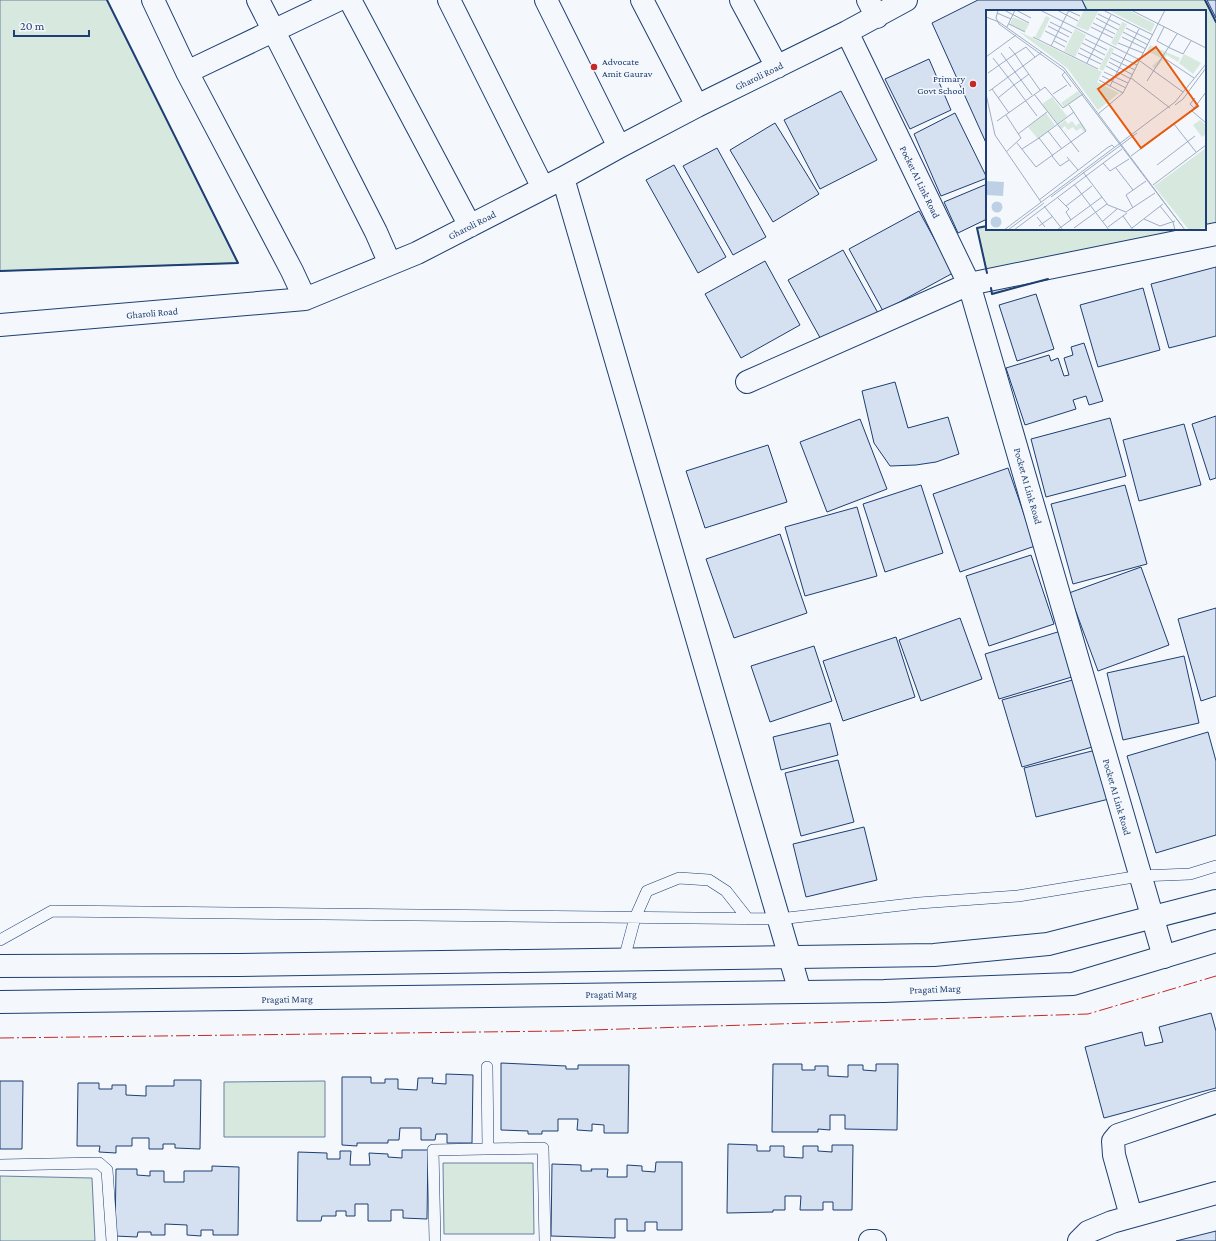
<svg xmlns="http://www.w3.org/2000/svg" width="1216" height="1241" viewBox="0 0 1216 1241" font-family="'Crimson Pro',serif">
	<style>
		.green { fill: #d7e8df; stroke: #687fa3 }
		.building { fill: #d5e0f0; stroke: #1d3f73 }
		.lines { fill: none; stroke-linecap: round; stroke-linejoin: round }
		.lane-casing { stroke: #1d3f73; stroke-width: 12 }
		.street-casing { stroke: #1d3f73; stroke-width: 24 }
		.secondary-casing { stroke: #1d3f73; stroke-width: 24 }
		.lane { stroke: #f4f7fb; stroke-width: 11 }
		.street { stroke: #f4f7fb; stroke-width: 22 }
		.secondary { stroke: #f4f7fb; stroke-width: 22 }
		.wall { stroke: #1d3f73; stroke-width: 2 }
		.power { stroke: #c62828; stroke-width: 1; stroke-dasharray: 14 3 2 3; stroke-linecap: butt }
		.poi-dot { fill: #c62828; stroke: #f4f7fb; stroke-width: 1.5 }
		.labels { text-anchor: middle; dominant-baseline: central; stroke-width: 3; stroke-linejoin: round; paint-order: stroke }
		.poi-label { font-size: 10px; fill: #1d3f73; stroke: #f4f7fb; text-anchor: start }
		.street-label { font-size: 10px; fill: #1d3f73; stroke: #f4f7fb }
		.inset-road { fill: none; stroke: #9eadc5; stroke-width: 1 }
		.view { fill: #e8590c; fill-opacity: 0.15; stroke: #e8590c; stroke-width: 2 }
		.inset-edge { fill: none; stroke: #1d3f73; stroke-width: 2 }
	</style>
	<rect width="100%" height="100%" fill="#f4f7fb"/>
	<!-- green -->
	<path class="green" d="M 0,0 L 107,0 L 238,263 L 0,271 Z
		M 1082,0 L 1205,0 L 1216,22 L 1216,232 L 992,294 L 977,228 L 987,226 L 987,229 L 1205,229 L 1205,11 L 1088,11 Z
		M 325,1081 L 325,1137 L 224,1137 L 224,1082 Z
		M 443,1163 L 533,1163 L 534,1234 L 444,1234 Z
		M 0,1176 L 92,1178 L 95,1241 L 0,1241 Z"/>
	<!-- building -->
	<path class="building" d="M 978,0 L 1082,0 L 1087,11 L 987,11 L 987,145 L 932,23 Z
		M 1207,0 L 1216,0 L 1216,18 Z
		M 929,59 L 951,110 L 910,129 L 885,79 Z
		M 841,91 L 877,160 L 820,189 L 784,120 Z
		M 955,113 L 987,178 L 941,196 L 914,134 Z
		M 775,123 L 819,194 L 773,222 L 730,150 Z
		M 717,148 L 766,237 L 733,255 L 683,166 Z
		M 674,165 L 726,257 L 698,273 L 646,180 Z
		M 987,184 L 987,219 L 958,233 L 944,202 Z
		M 919,211 L 953,273 L 883,311 L 849,249 Z
		M 843,250 L 878,313 L 823,343 L 788,280 Z
		M 765,261 L 800,325 L 741,358 L 705,294 Z
		M 1216,267 L 1216,336 L 1169,348 L 1151,284 Z
		M 1143,288 L 1160,350 L 1098,367 L 1080,305 Z
		M 1036,294 L 1054,349 L 1017,361 L 999,305 Z
		M 1084,343 L 1103,401 L 1089,405 L 1086,396 L 1073,400 L 1076,409 L 1025,425 L 1006,368 L 1049,355 L 1051,361 L 1058,358 L 1064,376 L 1069,375 L 1064,358 L 1073,355 L 1071,347 Z
		M 895,382 L 908,428 L 948,417 L 959,454 L 936,462 L 916,465 L 890,466 L 874,443 L 862,391 Z
		M 1216,416 L 1216,478 L 1210,480 L 1192,424 Z
		M 1110,418 L 1126,476 L 1046,497 L 1031,439 Z
		M 860,419 L 887,489 L 827,512 L 800,442 Z
		M 1184,424 L 1201,485 L 1139,501 L 1123,440 Z
		M 768,445 L 787,502 L 705,528 L 686,471 Z
		M 1008,468 L 1035,546 L 960,572 L 933,494 Z
		M 921,485 L 943,553 L 885,572 L 863,504 Z
		M 1125,485 L 1147,564 L 1073,584 L 1051,504 Z
		M 857,507 L 877,576 L 805,596 L 785,527 Z
		M 780,534 L 807,613 L 734,638 L 706,559 Z
		M 1031,555 L 1054,624 L 989,646 L 966,576 Z
		M 1141,567 L 1169,645 L 1098,671 L 1069,593 Z
		M 1216,608 L 1216,696 L 1201,701 L 1178,619 Z
		M 960,618 L 982,679 L 921,701 L 899,640 Z
		M 1061,631 L 1075,676 L 999,699 L 985,654 Z
		M 896,637 L 915,697 L 843,721 L 823,661 Z
		M 814,646 L 832,701 L 770,722 L 751,666 Z
		M 1184,656 L 1199,723 L 1123,740 L 1107,673 Z
		M 1076,679 L 1096,746 L 1022,767 L 1002,700 Z
		M 830,723 L 838,755 L 781,770 L 773,737 Z
		M 1208,732 L 1216,761 L 1216,835 L 1156,853 L 1127,756 Z
		M 1096,750 L 1109,799 L 1036,817 L 1024,768 Z
		M 838,760 L 854,822 L 801,836 L 785,773 Z
		M 864,827 L 877,880 L 806,897 L 793,844 Z
		M 1211,1013 L 1216,1031 L 1216,1088 L 1104,1118 L 1085,1047 L 1142,1032 L 1145,1046 L 1163,1042 L 1159,1027 Z
		M 501,1063 L 566,1066 L 566,1069 L 578,1069 L 578,1065 L 629,1065 L 628,1133 L 604,1133 L 604,1125 L 592,1124 L 592,1131 L 577,1130 L 578,1119 L 558,1119 L 558,1131 L 542,1131 L 542,1134 L 528,1134 L 528,1131 L 501,1130 Z
		M 773,1064 L 802,1064 L 802,1070 L 815,1070 L 815,1066 L 828,1066 L 828,1076 L 848,1077 L 848,1065 L 863,1065 L 863,1070 L 876,1071 L 876,1064 L 898,1064 L 897,1130 L 845,1129 L 845,1115 L 830,1115 L 830,1130 L 818,1129 L 818,1132 L 772,1132 Z
		M 446,1074 L 473,1075 L 472,1143 L 447,1143 L 447,1134 L 436,1134 L 435,1140 L 421,1140 L 421,1128 L 400,1128 L 399,1140 L 388,1140 L 388,1143 L 357,1143 L 357,1146 L 342,1145 L 342,1077 L 371,1077 L 371,1083 L 385,1083 L 385,1079 L 398,1079 L 398,1089 L 417,1090 L 418,1078 L 433,1078 L 432,1083 L 446,1084 Z
		M 174,1080 L 201,1080 L 200,1149 L 175,1148 L 175,1144 L 163,1144 L 163,1149 L 149,1149 L 149,1138 L 132,1138 L 132,1146 L 116,1146 L 116,1153 L 99,1152 L 100,1146 L 77,1146 L 78,1083 L 99,1083 L 99,1089 L 112,1089 L 112,1085 L 126,1085 L 126,1095 L 146,1096 L 146,1086 L 174,1086 Z
		M 0,1081 L 23,1081 L 22,1149 L 0,1149 Z
		M 728,1144 L 757,1145 L 757,1151 L 770,1151 L 770,1146 L 784,1146 L 784,1157 L 803,1158 L 803,1146 L 818,1146 L 818,1151 L 832,1152 L 832,1145 L 853,1145 L 852,1210 L 833,1210 L 833,1202 L 823,1202 L 823,1210 L 800,1210 L 801,1196 L 785,1196 L 785,1210 L 773,1210 L 773,1212 L 727,1213 Z
		M 402,1150 L 428,1150 L 427,1219 L 403,1218 L 403,1210 L 391,1210 L 391,1221 L 368,1221 L 368,1204 L 355,1204 L 355,1216 L 346,1216 L 346,1211 L 336,1211 L 336,1216 L 322,1216 L 321,1221 L 297,1221 L 298,1152 L 327,1153 L 327,1159 L 340,1159 L 340,1151 L 351,1151 L 350,1165 L 370,1165 L 369,1153 L 388,1154 L 388,1157 L 402,1158 Z
		M 656,1162 L 682,1162 L 682,1230 L 657,1230 L 657,1222 L 645,1222 L 645,1231 L 627,1231 L 627,1219 L 615,1219 L 615,1238 L 551,1236 L 552,1164 L 581,1165 L 581,1171 L 592,1171 L 591,1169 L 608,1169 L 607,1177 L 627,1177 L 627,1165 L 642,1166 L 642,1171 L 655,1172 Z
		M 212,1166 L 239,1167 L 238,1235 L 213,1235 L 213,1230 L 201,1230 L 201,1236 L 187,1235 L 187,1225 L 165,1224 L 165,1235 L 151,1235 L 151,1232 L 138,1232 L 137,1237 L 115,1236 L 116,1169 L 137,1169 L 137,1175 L 150,1176 L 150,1171 L 164,1171 L 164,1182 L 184,1182 L 184,1171 L 212,1171 Z
		M 1216,1231 L 1216,1241 L 1176,1241 Z"/>
	<g class="lines">
		<defs>
			<path id="lane" d="M 0,940 L 52,911 L 779,919 L 919,903 L 1018,896 L 1140,876 L 1190,874 L 1216,866
				M 624,959 L 635,918 L 647,891 L 679,878 L 709,880 L 726,891 L 748,919
				M 487,1067 L 488,1149
				M 0,1165 L 99,1163 L 107,1170 L 112,1241
				M 435,1241 L 433,1150 L 543,1148 L 545,1241"/>
			<path id="street" d="M 153,0 L 187,72 L 292,271 L 305,299
				M 258,0 L 376,232 L 390,264
				M 350,0 L 470,226
				M 449,0 L 543,188
				M 546,0 L 619,147
				M 642,0 L 697,106
				M 741,0 L 777,67
				M 868,0 L 877,17
				M 847,32 L 969,284 L 1164,957
				M 187,72 L 338,0
				M 563,178 L 800,992
				M 0,325 L 305,299 L 417,253 L 563,178 L 619,147 L 697,106 L 847,32 L 906,0
				M 747,382 L 969,284 L 1216,234
				M 1131,1216 L 1114,1155 L 1113,1141 L 1118,1135 L 1216,1102
				M 870,1241 L 875,1241
				M 1079,1241 L 1088,1232 L 1112,1222 L 1216,1193"/>
			<path id="secondary" d="M 0,966 L 239,965 L 934,955 L 1048,944 L 1216,901
				M 0,1002 L 884,991 L 1073,984 L 1216,941"/>
		</defs>
		<!-- lane casing -->
		<use href="#lane" class="lane-casing"/>
		<!-- street casing -->
		<use href="#street" class="street-casing"/>
		<!-- secondary casing -->
		<use href="#secondary" class="secondary-casing"/>
		<!-- lane -->
		<use href="#lane" class="lane"/>
		<!-- street -->
		<use href="#street" class="street"/>
		<!-- secondary -->
		<use href="#secondary" class="secondary"/>
		<!-- wall -->
		<path class="wall" d="M 1205,0 L 1216,22
			M 987,226 L 977,228 L 987,273
			M 0,271 L 238,263 L 107,0
			M 991,288 L 992,294 L 1048,279"/>
		<!-- power -->
		<path class="power" d="M 0,1038 L 560,1031 L 1088,1014 L 1216,976"/>
	</g>
	<!-- markers -->
	<g class="poi-dot">
		<circle cx="594" cy="67" r="4"/>
		<circle cx="973" cy="84" r="4"/>
	</g>
	<g class="labels">
		<!-- poi labels -->
		<g class="poi-label">
			<text x="602" y="61">Advocate<tspan x="602" dy="12">Amit Gaurav</tspan></text>
			<text x="965" y="78" text-anchor="end">Primary<tspan x="965" dy="12">Govt School</tspan></text>
		</g>
		<!-- street labels -->
		<g class="street-label">
			<text transform="translate(759 76) rotate(-26)">Gharoli Road</text>
			<text transform="translate(920 182) rotate(64)">Pocket A1 Link Road</text>
			<text transform="translate(472 225) rotate(-27)">Gharoli Road</text>
			<text transform="translate(152 313) rotate(-5)">Gharoli Road</text>
			<text transform="translate(1028 486) rotate(74)">Pocket A1 Link Road</text>
			<text transform="translate(1117 797) rotate(74)">Pocket A1 Link Road</text>
			<text transform="translate(935 989) rotate(-2)">Pragati Marg</text>
			<text transform="translate(611 994) rotate(-1)">Pragati Marg</text>
			<text transform="translate(287 999) rotate(-1)">Pragati Marg</text>
		</g>
	</g>
	<!-- overview -->
	<g transform="translate(986 10)">
		<rect width="220" height="220" fill="#f4f7fb"/>
		<path d="M 98,0 L 113,0 L 102,21 L 90,16 ZM 122,0 L 142,0 L 169,14 L 165,22 ZM 60,6 L 64,8 L 54,29 L 49,27 ZM 27,7 L 43,14 L 39,22 L 24,14 ZM 136,12 L 141,14 L 130,36 L 125,33 ZM 89,19 L 100,25 L 89,47 L 78,41 ZM 32,21 L 116,62 L 111,72 L 133,83 L 112,100 L 82,59 ZM 164,35 L 194,48 L 192,52 L 181,45 L 169,59 L 166,56 L 175,48 L 161,41 ZM 124,37 L 128,39 L 117,61 L 113,59 ZM 198,44 L 215,53 L 207,64 L 193,53 ZM 92,81 L 95,85 L 78,97 L 75,93 ZM 66,87 L 81,106 L 72,114 L 56,94 ZM 60,103 L 69,115 L 52,129 L 42,117 ZM 79,110 L 82,114 L 86,111 L 90,116 L 95,112 L 100,120 L 98,122 L 95,118 L 90,121 L 87,117 L 82,120 L 79,116 L 75,119 L 72,116 ZM 214,110 L 220,115 L 220,124 L 216,127 L 207,115 ZM 220,138 L 220,218 L 203,220 L 168,176 Z" fill="#d7e8df"/>
		<path d="M 0,171 L 18,172 L 17,186 L 0,185 ZM5.5 197a5.5 5.5 0 1 1 11 0a5.5 5.5 0 1 1-11 0ZM4.5 212a5.5 5.5 0 1 1 11 0a5.5 5.5 0 1 1-11 0Z" fill="#bed0e5"/>
		<path class="inset-road" d="M 12,0 L 10,8 L 13,14 L 78,61 L 196,216M 18,0 L 43,13M 30,0 L 45,8M 54,0 L 154,50M 71,0 L 92,11M 117,0 L 167,25M 145,0 L 220,38M 83,1 L 94,6M 11,3 L 25,9M 112,4 L 134,15M 0,7 L 13,12 L 78,58 L 199,220M 110,8 L 132,20M 64,12 L 86,23M 107,13 L 129,24M 23,14 L 39,22M 62,16 L 83,27M 21,17 L 29,0M 105,17 L 127,28M 178,17 L 171,31 L 184,38 L 197,44 L 205,31M 140,18 L 164,30M 59,21 L 81,32M 137,22 L 162,35M 47,27 L 112,59M 136,27 L 160,39M 99,29 L 121,40M 68,31 L 79,37M 96,33 L 119,45M 132,33 L 157,43M 65,36 L 83,0M 94,38 L 117,50M 92,43 L 115,54M 126,43 L 151,55M 0,47 L 30,25M 7,48 L 28,75 L 35,70 L 15,43M 124,48 L 149,60M 178,48 L 208,68M 154,51 L 197,82M 123,52 L 147,65M 101,53 L 125,5M 120,56 L 145,69M 79,62 L 76,65 L 85,77M 118,62 L 142,73M 2,63 L 29,44 L 23,37M 43,64 L 35,70 L 46,85M 116,66 L 140,78M 145,68 L 184,98M 113,70 L 137,83M 161,71 L 191,24M 124,76 L 153,19M 6,79 L 37,56 L 29,44 L 40,37 L 49,47M 54,80 L 37,56 L 56,42M 3,81 L 6,79 L 23,103M 220,82 L 206,101 L 220,113M 0,84 L 9,125 L 55,192M 48,84 L 93,142M 67,84 L 81,75M 12,88 L 28,75 L 51,106M 189,95 L 197,89 L 220,58M 208,98 L 204,94 L 209,88M 112,104 L 137,83 L 179,0M 20,105 L 35,128 L 20,142M 11,111 L 59,77 L 77,98 L 97,84M 188,114 L 210,142M 62,121 L 76,139M 32,124 L 61,102M 31,133 L 50,157 L 100,121 L 83,95M 36,139 L 53,128M 66,146 L 74,156 L 83,150M 67,146 L 53,128 L 88,102M 145,146 L 196,108M 81,147 L 92,160M 117,153 L 124,161 L 143,149M 171,155 L 209,126M 130,158 L 147,180M 97,162 L 122,195 L 140,202 L 169,183M 88,174 L 123,220M 167,175 L 220,135M 65,187 L 151,123M 71,187 L 83,199 L 80,202 L 85,210M 53,190 L 121,138 L 126,135 L 128,137M 58,196 L 77,220M 80,196 L 106,176M 174,196 L 187,212 L 189,220M 147,198 L 140,185 L 160,171M 137,206 L 147,220M 51,207 L 59,217M 158,209 L 174,216 L 189,211M 117,211 L 131,199M 53,216 L 67,206M 122,217 L 141,203M 88,218 L 121,194M 146,218 L 177,194M 18,220 L 189,92 L 220,54M 22,220 L 58,193M 28,220 L 136,139M 71,220 L 116,187"/>
		<path class="view" d="M 170,37 L 212,96 L 155,138 L 112,79 Z"/>
		<rect width="220" height="220" class="inset-edge"/>
	</g>
	<!-- scale -->
	<path d="M14 30v6h75v-6" fill="none" stroke="#1d3f73" stroke-width="2"/>
	<text x="20" y="30" font-size="12" fill="#1d3f73" stroke="#f4f7fb" stroke-width="3" paint-order="stroke">20 m</text>
</svg>
